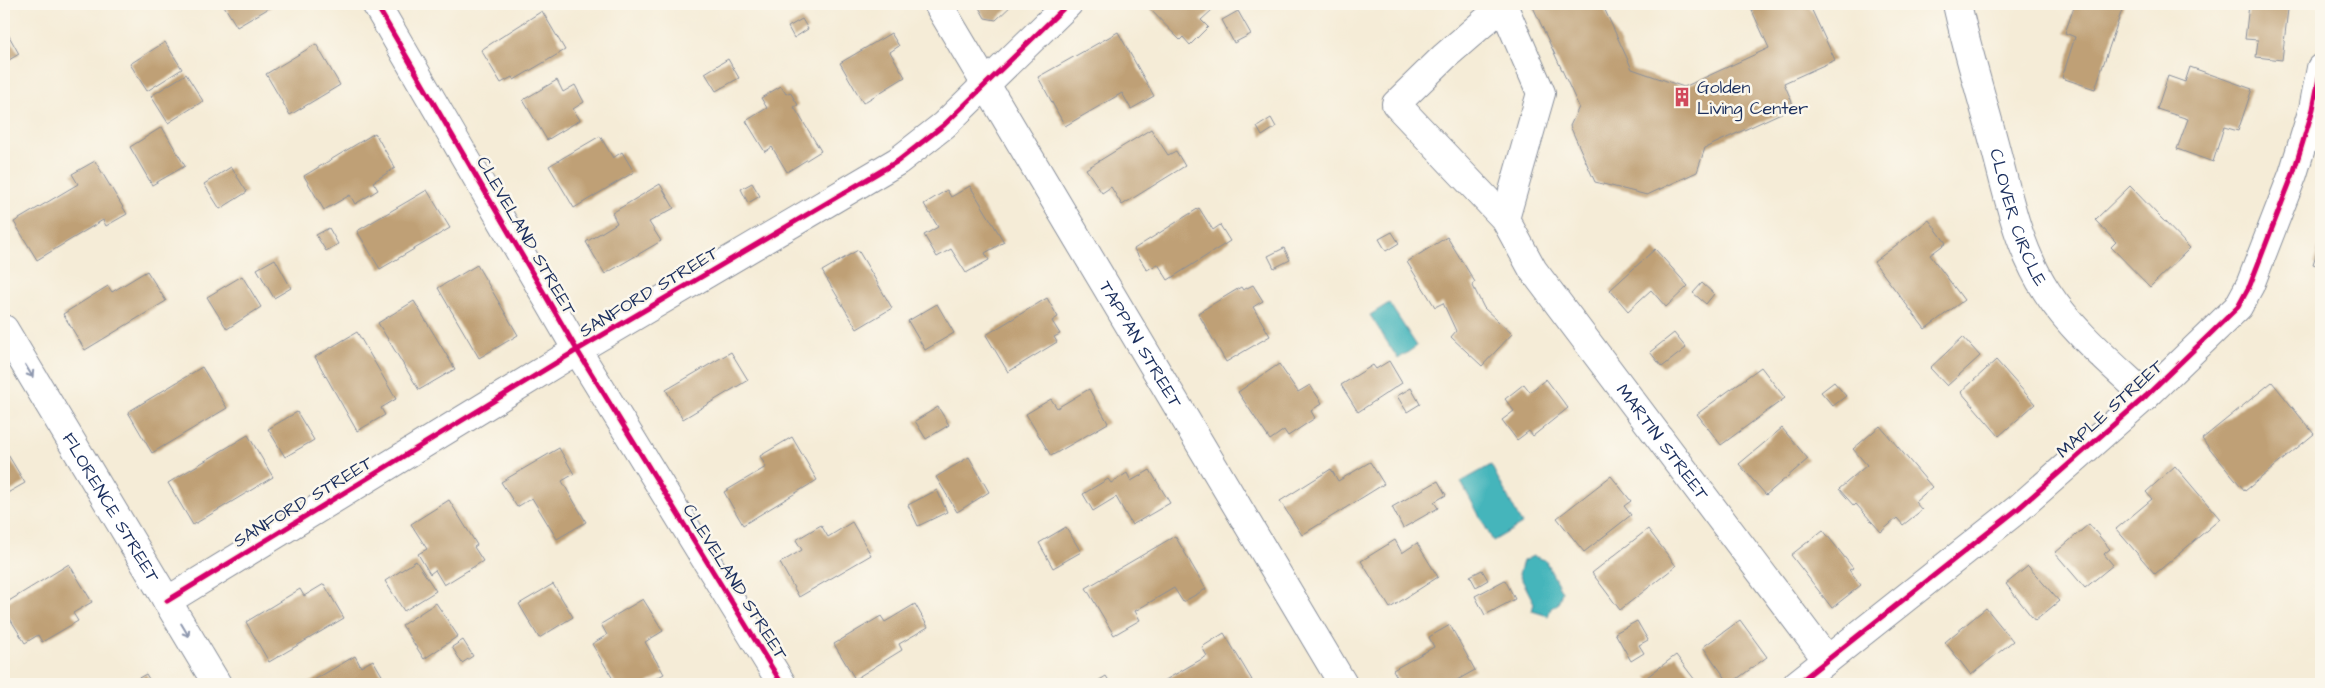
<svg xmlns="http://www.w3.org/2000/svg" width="2325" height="688" viewBox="0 0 2325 688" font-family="'Architects Daughter',sans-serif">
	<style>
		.water { fill: #45b5bb; stroke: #30728c }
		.building { fill: #bfa076 }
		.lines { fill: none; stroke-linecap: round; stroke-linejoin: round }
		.minor-casing { stroke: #888e9a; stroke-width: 30 }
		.minor { stroke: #fff; stroke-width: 28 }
		.cycleway-casing { stroke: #fbf7ec; stroke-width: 8 }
		.cycleway { stroke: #d6006c; stroke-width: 5 }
		.oneway { stroke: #8d97ae }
		.labels { text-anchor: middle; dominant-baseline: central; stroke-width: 5; stroke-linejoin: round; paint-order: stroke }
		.poi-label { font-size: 18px; fill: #1b2f5e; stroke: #fbf7ec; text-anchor: start }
		.street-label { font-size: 18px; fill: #1b2f5e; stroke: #fbf7ec }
	</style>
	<rect width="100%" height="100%" fill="#fbf7ec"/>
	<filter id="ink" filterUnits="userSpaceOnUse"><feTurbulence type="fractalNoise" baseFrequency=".02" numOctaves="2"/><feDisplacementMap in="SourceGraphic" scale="10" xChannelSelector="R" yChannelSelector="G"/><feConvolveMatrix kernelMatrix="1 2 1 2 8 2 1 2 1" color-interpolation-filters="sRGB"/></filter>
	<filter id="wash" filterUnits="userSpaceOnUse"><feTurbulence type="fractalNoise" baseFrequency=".0096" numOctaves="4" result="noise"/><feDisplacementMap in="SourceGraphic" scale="20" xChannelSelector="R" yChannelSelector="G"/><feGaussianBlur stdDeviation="1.12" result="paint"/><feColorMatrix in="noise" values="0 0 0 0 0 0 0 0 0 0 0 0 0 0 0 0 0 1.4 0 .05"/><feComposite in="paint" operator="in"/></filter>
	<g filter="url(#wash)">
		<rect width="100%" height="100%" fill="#f5ecd7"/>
		<!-- water -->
		<path class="water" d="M 1389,303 L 1417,346 L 1398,359 L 1370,315 Z
			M 1491,465 L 1522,524 L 1493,541 L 1461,482 Z
			M 1533,556 L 1545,560 L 1562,592 L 1558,604 L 1551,608 L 1548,616 L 1532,611 L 1534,603 L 1519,574 L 1523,561 Z"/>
		<g id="blocks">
			<!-- building -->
			<path class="building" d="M 223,4 L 276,4 L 237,27 Z
				M 977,4 L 1013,4 L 996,20 L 985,18 Z
				M 1145,4 L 1206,4 L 1212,10 L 1201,20 L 1208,27 L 1190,45 L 1183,37 L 1180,40 Z
				M 1539,4 L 1612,4 L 1604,8 L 1632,69 L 1684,87 L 1769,48 L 1749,4 L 1809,4 L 1835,60 L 1784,83 L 1794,107 L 1705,148 L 1697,172 L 1647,195 L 1595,182 L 1570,126 L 1579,107 L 1533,7 Z
				M 2075,4 L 2124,4 L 2095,89 L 2062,78 L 2075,37 L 2065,33 Z
				M 2249,5 L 2288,9 L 2282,60 L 2256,57 L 2258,40 L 2245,39 Z
				M 542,11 L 565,50 L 514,80 L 512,77 L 501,83 L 481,50 Z
				M 1238,11 L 1251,34 L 1234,43 L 1222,20 Z
				M 802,19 L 808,29 L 794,38 L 788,27 Z
				M 4,27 L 19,54 L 4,63 Z
				M 1118,32 L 1154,96 L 1131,109 L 1122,93 L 1065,126 L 1038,77 Z
				M 891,33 L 899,46 L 890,52 L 905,77 L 863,103 L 840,63 Z
				M 165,42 L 182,69 L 147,91 L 130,64 Z
				M 316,44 L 340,85 L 290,115 L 266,74 Z
				M 728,59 L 739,78 L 716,91 L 705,73 Z
				M 2190,67 L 2252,89 L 2238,131 L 2224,127 L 2213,162 L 2177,149 L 2188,119 L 2157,109 L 2168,76 L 2185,82 Z
				M 186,74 L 203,101 L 168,123 L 151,96 Z
				M 557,80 L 563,92 L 575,85 L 584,102 L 573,109 L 580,120 L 547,140 L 523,100 Z
				M 781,86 L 786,94 L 790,92 L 798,105 L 794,107 L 821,151 L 787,172 L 772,147 L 765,152 L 746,121 L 767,108 L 761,98 Z
				M 1271,118 L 1276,127 L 1262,136 L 1257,127 Z
				M 162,127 L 185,166 L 152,185 L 130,147 Z
				M 1151,129 L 1168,155 L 1176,151 L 1185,166 L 1122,205 L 1111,187 L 1102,193 L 1086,169 Z
				M 375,133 L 395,168 L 373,182 L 378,190 L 355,204 L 350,195 L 324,210 L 304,176 Z
				M 600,136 L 613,158 L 622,152 L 634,172 L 574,208 L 549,166 Z
				M 95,161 L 127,214 L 106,226 L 103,220 L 37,260 L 14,222 L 78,184 L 72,174 Z
				M 231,167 L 247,192 L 220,209 L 204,184 Z
				M 752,183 L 760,196 L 748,203 L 741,189 Z
				M 660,184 L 674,208 L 649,222 L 661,241 L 605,274 L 586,242 L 617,223 L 612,213 Z
				M 970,186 L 1004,242 L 985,253 L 989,260 L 966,273 L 951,249 L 937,257 L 924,235 L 938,227 L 924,204 L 947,190 L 951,197 Z
				M 2130,186 L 2190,248 L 2150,287 L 2111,247 L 2116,242 L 2095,220 Z
				M 427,190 L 450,228 L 380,269 L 357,231 Z
				M 1199,208 L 1213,230 L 1220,225 L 1230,241 L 1168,280 L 1158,264 L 1147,270 L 1134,249 Z
				M 1929,220 L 1946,243 L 1930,255 L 1964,300 L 1925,329 L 1874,262 Z
				M 329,228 L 338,244 L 326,251 L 316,235 Z
				M 1392,232 L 1399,243 L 1386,251 L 1379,239 Z
				M 1447,237 L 1475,282 L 1472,284 L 1484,308 L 1512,334 L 1482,366 L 1451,337 L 1456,331 L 1443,303 L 1435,307 L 1407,262 Z
				M 2321,240 L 2321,267 L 2313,264 Z
				M 1284,248 L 1290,260 L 1274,268 L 1268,256 Z
				M 1655,249 L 1688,286 L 1666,307 L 1651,290 L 1628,311 L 1610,290 Z
				M 858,250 L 892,308 L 857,329 L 822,271 Z
				M 275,259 L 291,288 L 274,298 L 257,269 Z
				M 477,265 L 518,335 L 479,358 L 438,288 Z
				M 147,271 L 166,301 L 85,350 L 63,314 L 108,286 L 112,292 Z
				M 242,276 L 261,307 L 227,329 L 207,297 Z
				M 1702,283 L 1714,294 L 1706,304 L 1693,293 Z
				M 1253,285 L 1263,301 L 1253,307 L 1270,336 L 1226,362 L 1198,313 L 1241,287 L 1243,290 Z
				M 1047,298 L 1058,317 L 1052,321 L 1060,334 L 1054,337 L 1057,342 L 1008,372 L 986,335 Z
				M 414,301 L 455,369 L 419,390 L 378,323 Z
				M 937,304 L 954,333 L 925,350 L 908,321 Z
				M 357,332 L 396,399 L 381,408 L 385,415 L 357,431 L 315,357 Z
				M 1674,333 L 1686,348 L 1662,367 L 1650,352 Z
				M 1963,337 L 1980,356 L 1947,386 L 1930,368 Z
				M 731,352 L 748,380 L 683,419 L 666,390 Z
				M 1996,360 L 2035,404 L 1999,436 L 1961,392 Z
				M 1389,361 L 1402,383 L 1358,412 L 1341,385 L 1373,365 L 1376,369 Z
				M 1279,364 L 1298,392 L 1310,385 L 1322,403 L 1311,411 L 1315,418 L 1288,436 L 1284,430 L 1270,440 L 1238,392 Z
				M 202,367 L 227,408 L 152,453 L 128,412 Z
				M 1761,367 L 1785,398 L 1721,445 L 1697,414 Z
				M 1546,379 L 1568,408 L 1533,436 L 1529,431 L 1517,440 L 1502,420 L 1514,411 L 1505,399 L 1524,384 L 1530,392 Z
				M 1834,382 L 1846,396 L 1833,406 L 1821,392 Z
				M 2272,382 L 2314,434 L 2245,491 L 2202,439 Z
				M 1411,388 L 1420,404 L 1407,412 L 1397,396 Z
				M 1089,389 L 1108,423 L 1051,456 L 1026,414 L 1051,399 L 1057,408 Z
				M 938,407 L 949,425 L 926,439 L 915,421 Z
				M 297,412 L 314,440 L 285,457 L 268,429 Z
				M 1880,426 L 1932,487 L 1915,502 L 1922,510 L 1903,525 L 1897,518 L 1881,532 L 1856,504 L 1854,506 L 1839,489 L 1867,465 L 1853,449 Z
				M 1782,428 L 1808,459 L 1766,495 L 1739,464 Z
				M 248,435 L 273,477 L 193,525 L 168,483 Z
				M 792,437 L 817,480 L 743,525 L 724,492 L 766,467 L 760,456 Z
				M 4,448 L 25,483 L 4,495 Z
				M 559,448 L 574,474 L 562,481 L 586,522 L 557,539 L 532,498 L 517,507 L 501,482 Z
				M 969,457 L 989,492 L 957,512 L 936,477 Z
				M 1370,462 L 1384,484 L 1302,535 L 1280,501 L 1331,469 L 1338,481 Z
				M 2175,466 L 2220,519 L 2155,574 L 2116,529 L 2152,499 L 2146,492 Z
				M 1150,470 L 1170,503 L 1132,525 L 1116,497 L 1093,511 L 1083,494 L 1108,479 L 1111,483 L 1127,473 L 1131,481 Z
				M 1611,476 L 1631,501 L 1624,506 L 1631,515 L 1584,552 L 1557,518 Z
				M 1438,481 L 1446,495 L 1434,502 L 1438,508 L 1403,528 L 1392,507 Z
				M 937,490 L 947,512 L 918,526 L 908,505 Z
				M 449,500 L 477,545 L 474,547 L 483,561 L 444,585 L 435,570 L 430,574 L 418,554 L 427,549 L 411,524 Z
				M 852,522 L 871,555 L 799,597 L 780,563 L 802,550 L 796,540 L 821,525 L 828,537 Z
				M 2089,524 L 2110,549 L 2104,554 L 2113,565 L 2085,588 L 2055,553 Z
				M 1066,527 L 1081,552 L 1053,568 L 1039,543 Z
				M 1648,529 L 1676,566 L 1620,610 L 1592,573 Z
				M 1823,530 L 1853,568 L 1849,570 L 1861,585 L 1832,608 L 1791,555 Z
				M 1175,536 L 1206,589 L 1183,602 L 1174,588 L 1135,611 L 1140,620 L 1114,635 L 1086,588 Z
				M 1395,540 L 1402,553 L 1417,543 L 1438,577 L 1390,608 L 1361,561 Z
				M 416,561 L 436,591 L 404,611 L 385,581 Z
				M 69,564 L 92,602 L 73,613 L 78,621 L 42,642 L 38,635 L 25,643 L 4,609 L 4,604 Z
				M 2028,566 L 2059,601 L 2035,621 L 2006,584 Z
				M 1482,570 L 1488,580 L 1476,587 L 1470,576 Z
				M 1505,580 L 1515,599 L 1485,615 L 1475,596 Z
				M 324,584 L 344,618 L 269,662 L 246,622 L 300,589 L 304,596 Z
				M 553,584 L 573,617 L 539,638 L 519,604 Z
				M 643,599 L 663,631 L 645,642 L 664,674 L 646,684 L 616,684 L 592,644 L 607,635 L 601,624 Z
				M 436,603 L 458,636 L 424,659 L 402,625 Z
				M 915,604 L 928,627 L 899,644 L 902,650 L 855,679 L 834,644 L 881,616 L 885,622 Z
				M 1986,608 L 2013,641 L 1971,675 L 1945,642 Z
				M 1740,620 L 1767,657 L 1730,684 L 1703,647 Z
				M 1637,621 L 1648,640 L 1639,645 L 1644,653 L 1631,661 L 1615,633 Z
				M 1450,625 L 1475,670 L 1450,684 L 1401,684 L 1393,670 L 1434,647 L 1429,637 Z
				M 1224,633 L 1252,680 L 1245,684 L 1164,684 L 1162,682 L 1207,656 L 1202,647 Z
				M 463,640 L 473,656 L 462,663 L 452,647 Z
				M 1676,655 L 1698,684 L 1652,684 L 1647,677 Z
				M 355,656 L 361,667 L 373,660 L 387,684 L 307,684 Z
				M 146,674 L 152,684 L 128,684 Z
				M 1106,676 L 1111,684 L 1093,684 Z"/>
		</g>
	</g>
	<g filter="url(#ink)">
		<use href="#blocks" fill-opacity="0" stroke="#888e9a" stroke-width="1"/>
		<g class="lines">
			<defs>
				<g id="minor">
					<path d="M 376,4 L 577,350 L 782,684"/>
					<path id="s1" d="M 938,4 L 1343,684"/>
					<path id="s2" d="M 1505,4 L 1444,57 L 1396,104 L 1505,219 L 1533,270 L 1827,660"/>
					<path id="s3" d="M 1957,4 C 1967,50 1981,94 1993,139 C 2007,190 2017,247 2047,292 C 2073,332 2111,363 2146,396"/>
					<path d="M 1503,5 L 1541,93 L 1505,219"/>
					<path id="s4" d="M 4,329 L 217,684"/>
					<path d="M 167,601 L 577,350 L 898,161 L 944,125 L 1068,4"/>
					<path d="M 1797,684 L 2019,508 L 2146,396 L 2238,307 L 2250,285 L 2293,174 L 2313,109 L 2321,68"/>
				</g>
			</defs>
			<!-- minor casing -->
			<use href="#minor" class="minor-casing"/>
			<!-- minor -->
			<use href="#minor" class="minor"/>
			<defs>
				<path id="cycleway" d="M 376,4 L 577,350 L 782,684
					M 167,601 L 577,350 L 898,161 L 944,125 L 1068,4
					M 1797,684 L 2019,508 L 2146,396 L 2238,307 L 2250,285 L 2293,174 L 2313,109 L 2321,68"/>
			</defs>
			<!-- cycleway casing -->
			<use href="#cycleway" class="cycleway-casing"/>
			<!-- cycleway -->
			<use href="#cycleway" class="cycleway"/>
		</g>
		<!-- one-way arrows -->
		<defs><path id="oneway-shaft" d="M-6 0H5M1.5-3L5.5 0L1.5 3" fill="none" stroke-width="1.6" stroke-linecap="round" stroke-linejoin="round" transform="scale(1.25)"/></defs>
		<g class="oneway">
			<use href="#oneway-shaft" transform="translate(29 371) rotate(59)"/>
			<use href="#oneway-shaft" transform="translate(185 630) rotate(59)"/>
		</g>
	</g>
	<!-- icons -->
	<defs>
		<symbol id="building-bare" viewBox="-9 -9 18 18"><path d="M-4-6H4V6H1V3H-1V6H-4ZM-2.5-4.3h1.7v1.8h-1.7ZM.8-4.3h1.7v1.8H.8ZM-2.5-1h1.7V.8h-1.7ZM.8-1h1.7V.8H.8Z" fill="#d1495b" stroke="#fbf7ec" stroke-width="2.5" paint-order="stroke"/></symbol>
	</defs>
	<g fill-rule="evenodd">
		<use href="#building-bare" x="1668" y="83" width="28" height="28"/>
	</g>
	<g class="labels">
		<!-- poi labels -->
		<g class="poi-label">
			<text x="1697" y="87">Golden<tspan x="1697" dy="21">Living Center</tspan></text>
		</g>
		<!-- street labels -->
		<g class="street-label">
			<text stroke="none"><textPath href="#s3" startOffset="222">CLOVER CIRCLE</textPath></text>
			<text transform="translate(526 236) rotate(60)">CLEVELAND STREET</text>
			<text transform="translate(649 292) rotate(-31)">SANFORD STREET</text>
			<text stroke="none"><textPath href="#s1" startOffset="396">TAPPAN STREET</textPath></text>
			<text transform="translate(2110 409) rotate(-42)">MAPLE STREET</text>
			<text stroke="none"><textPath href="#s2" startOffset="580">MARTIN STREET</textPath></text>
			<text transform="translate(303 502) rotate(-31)">SANFORD STREET</text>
			<text stroke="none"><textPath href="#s4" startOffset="208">FLORENCE STREET</textPath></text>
			<text transform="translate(735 582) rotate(58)">CLEVELAND STREET</text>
		</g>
	</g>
	<!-- margin -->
	<rect width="2325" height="688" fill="none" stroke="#fbf7ec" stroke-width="20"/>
</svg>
